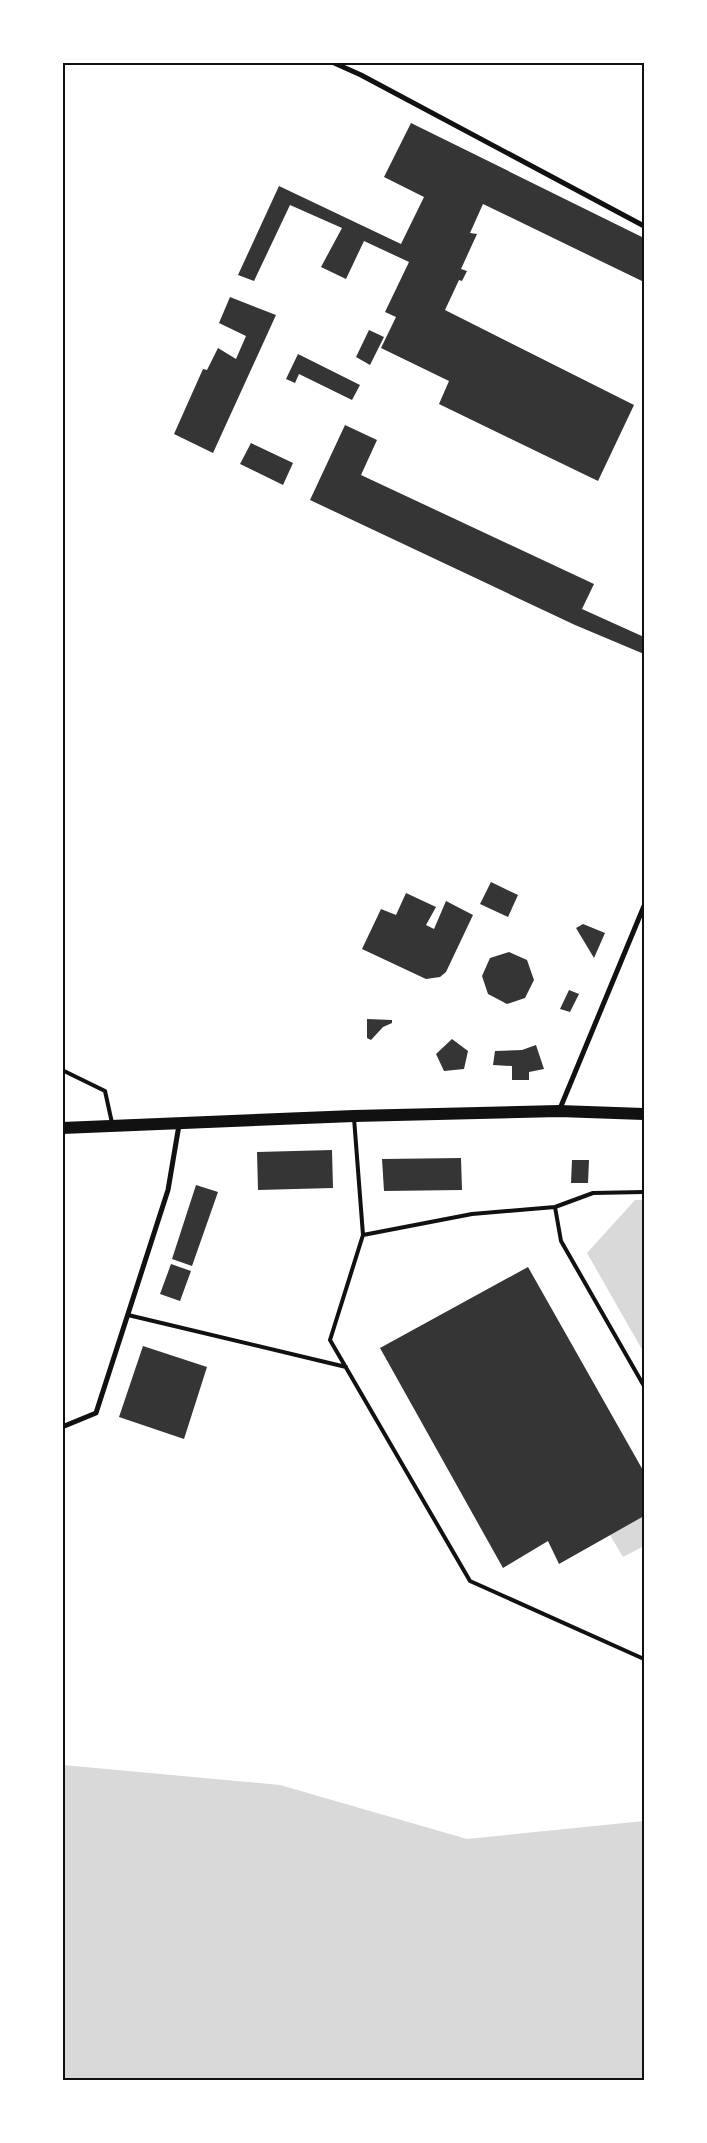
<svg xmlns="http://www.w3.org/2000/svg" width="707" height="2143" viewBox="0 0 707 2143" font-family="Manrope,sans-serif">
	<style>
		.water { fill: #d9d9d9 }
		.building { fill: #353535 }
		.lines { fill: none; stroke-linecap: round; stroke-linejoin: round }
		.service { stroke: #111; stroke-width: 4 }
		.minor { stroke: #111; stroke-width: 5 }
		.primary { stroke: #111; stroke-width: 12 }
		.neatline { fill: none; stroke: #111; stroke-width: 2 }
	</style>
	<rect width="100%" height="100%" fill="#fff"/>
	<!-- water -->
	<path class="water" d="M 635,1200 L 644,1200 L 644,1353 L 587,1253 Z
		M 644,1516 L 644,1546 L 623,1557 L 610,1535 Z
		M 63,1765 L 280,1785 L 467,1839 L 644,1821 L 644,2080 L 63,2080 Z"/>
	<!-- building -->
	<path class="building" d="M 411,123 L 644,238 L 644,282 L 483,204 L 470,233 L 477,234 L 461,269 L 467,271 L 462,281 L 459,280 L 445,310 L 634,405 L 598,481 L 439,404 L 449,381 L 381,348 L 396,317 L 385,312 L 409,262 L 364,241 L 346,279 L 321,267 L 342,228 L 290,205 L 254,281 L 238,275 L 279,186 L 401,244 L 424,197 L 384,177 Z
		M 230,297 L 276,315 L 213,453 L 174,434 L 203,369 L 207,370 L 218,348 L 236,359 L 246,336 L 219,323 Z
		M 369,330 L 384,337 L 370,365 L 356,357 Z
		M 298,354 L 360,385 L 352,400 L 299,374 L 295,383 L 286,379 Z
		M 345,425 L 377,440 L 361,475 L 594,584 L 582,609 L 644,637 L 644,654 L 575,625 L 310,500 Z
		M 251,443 L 293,463 L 283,485 L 240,464 Z
		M 491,882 L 518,895 L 508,917 L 480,904 Z
		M 406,893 L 436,907 L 426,925 L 434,929 L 446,901 L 473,915 L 446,972 L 440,977 L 426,979 L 362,949 L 381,909 L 396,915 Z
		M 583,924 L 605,933 L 594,958 L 576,928 Z
		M 509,952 L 527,960 L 534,980 L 525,998 L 507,1004 L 488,994 L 482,976 L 490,958 Z
		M 569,990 L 579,994 L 570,1012 L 560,1009 Z
		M 367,1019 L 392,1020 L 392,1023 L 383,1027 L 371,1040 L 367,1038 Z
		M 452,1039 L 468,1051 L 464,1069 L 444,1071 L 436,1054 Z
		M 536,1045 L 544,1069 L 529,1072 L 529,1080 L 512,1080 L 512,1066 L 493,1065 L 495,1051 L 522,1050 Z
		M 332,1150 L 333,1188 L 258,1190 L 257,1152 Z
		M 461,1158 L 462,1190 L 384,1191 L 382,1159 Z
		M 572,1160 L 589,1160 L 588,1183 L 571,1183 Z
		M 196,1185 L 218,1192 L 192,1266 L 172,1259 Z
		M 171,1264 L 191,1271 L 180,1301 L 160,1294 Z
		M 528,1267 L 644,1472 L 644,1516 L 559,1564 L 548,1541 L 503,1568 L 380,1348 Z
		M 143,1346 L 207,1367 L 184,1439 L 119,1417 Z"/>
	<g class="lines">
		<!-- service -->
		<path class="service" d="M 62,1070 L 105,1091 L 112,1123
			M 354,1118 L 363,1235 L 330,1340 L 470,1581 L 644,1659
			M 555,1207 L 561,1241 L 644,1386
			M 363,1235 L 472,1214 L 555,1207 L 593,1193 L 644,1192
			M 128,1315 L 346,1367"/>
		<!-- minor -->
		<path class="minor" d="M 332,62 L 361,75 L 644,226
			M 559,1111 L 644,906
			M 62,1427 L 96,1413 L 168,1190 L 179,1125"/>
		<!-- primary -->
		<path class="primary" d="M 62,1128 L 354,1116 L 559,1111 L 644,1114"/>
	</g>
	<!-- border -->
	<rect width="707" height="2143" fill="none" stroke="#ffffff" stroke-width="128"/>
	<rect x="64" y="64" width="579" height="2015" class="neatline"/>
</svg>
